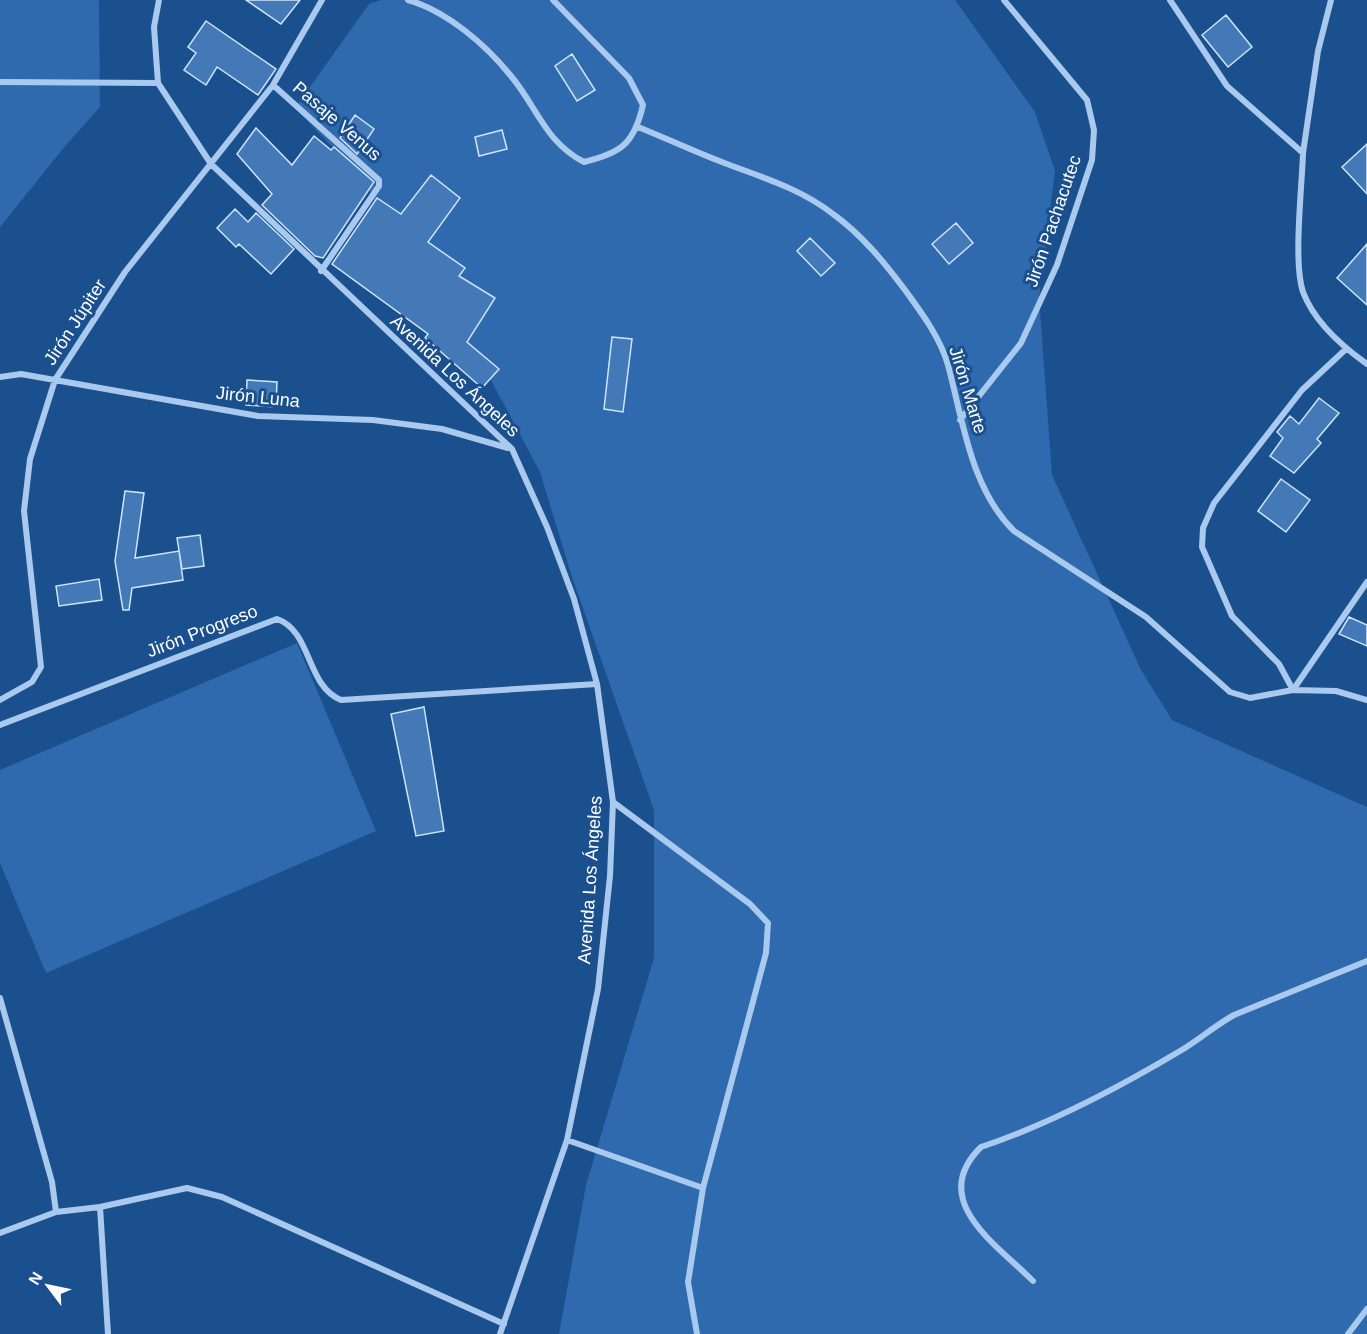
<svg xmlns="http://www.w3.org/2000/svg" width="1367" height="1334" viewBox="0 0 1367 1334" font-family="Helvetica,sans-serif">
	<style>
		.green { fill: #2e6aad }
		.building { fill: #4479b7; stroke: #cfe3fa; stroke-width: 1.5 }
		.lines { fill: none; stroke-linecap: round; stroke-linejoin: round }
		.street { stroke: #a9caee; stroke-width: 6 }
		.labels { text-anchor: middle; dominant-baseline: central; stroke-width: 6; stroke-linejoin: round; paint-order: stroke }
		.street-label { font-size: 18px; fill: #fff; stroke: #1b508f }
	</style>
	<rect width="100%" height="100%" fill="#1b508f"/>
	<!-- green -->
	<path class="green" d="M 0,0 L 99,0 L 100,107 L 66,145 L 0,227 Z
		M 381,0 L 955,0 L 1035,112 L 1055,171 L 1039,297 L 1052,475 L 1141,670 L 1172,720 L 1367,807 L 1367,1334 L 559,1334 L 586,1185 L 654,958 L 654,810 L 572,577 L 540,472 L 492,382 L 437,310 L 363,179 L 295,108 L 369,4 Z
		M 297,643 L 376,831 L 46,973 L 0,863 L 0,770 Z"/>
	<!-- building -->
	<path class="building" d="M 246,0 L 300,0 L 281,24 Z
		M 1226,15 L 1252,47 L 1228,67 L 1202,35 Z
		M 206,21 L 276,69 L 258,95 L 217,67 L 206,85 L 184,70 L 196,53 L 188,47 Z
		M 572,54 L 595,90 L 577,101 L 555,66 Z
		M 355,115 L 374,129 L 357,154 L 340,138 Z
		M 256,128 L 292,165 L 314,136 L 331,150 L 334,147 L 374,182 L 323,258 L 315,256 L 262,205 L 272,194 L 237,154 Z
		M 502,130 L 507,149 L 479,156 L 475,137 Z
		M 1367,144 L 1367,194 L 1342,167 Z
		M 431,175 L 460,198 L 428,242 L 465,268 L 459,276 L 495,298 L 467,342 L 499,369 L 482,388 L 425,338 L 428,334 L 332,264 L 377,198 L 401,214 Z
		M 235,209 L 248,222 L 256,213 L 294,249 L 271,274 L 239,244 L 236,247 L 217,228 Z
		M 956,223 L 973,243 L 949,264 L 932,244 Z
		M 810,238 L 835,263 L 821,276 L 797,251 Z
		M 1367,244 L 1367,305 L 1337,278 Z
		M 612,337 L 632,339 L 623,412 L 604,409 Z
		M 247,380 L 277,382 L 276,407 L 246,405 Z
		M 1319,398 L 1339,413 L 1317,439 L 1321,443 L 1294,473 L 1270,456 L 1283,438 L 1277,432 L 1290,416 L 1299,424 Z
		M 1281,479 L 1310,500 L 1286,532 L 1258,511 Z
		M 125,491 L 144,493 L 135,558 L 179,551 L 183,580 L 132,588 L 129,610 L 123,610 L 115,561 Z
		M 200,535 L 204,566 L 182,569 L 177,538 Z
		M 99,579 L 102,600 L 59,606 L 56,586 Z
		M 1349,617 L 1367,625 L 1367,646 L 1339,634 Z
		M 424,707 L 444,831 L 416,836 L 391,714 Z"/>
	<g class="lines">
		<!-- street -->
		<path class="street" d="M 159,0 L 154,27 L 158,83 L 211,164 L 512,449 L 547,527 L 574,599 L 597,684 L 613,802 L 610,876 L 598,989 L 567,1140 L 500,1334
			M 408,0 C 447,11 486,45 511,76 C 537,107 545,142 584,162 C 621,153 634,144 643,105 L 629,78 L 553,0
			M 1170,0 L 1227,86 L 1303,153 C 1302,187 1293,263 1303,292 C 1314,321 1343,347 1367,364
			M 0,82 L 158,83
			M 273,85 L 379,180 L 379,186 L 321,271
			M 638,127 C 668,139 697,153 727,164 C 764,178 801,189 833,214 C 862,235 884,262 905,290 C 921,312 940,337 948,365 C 963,421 971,489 1014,531 L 1146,617 L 1230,692 L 1250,698 L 1293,690 L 1336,691 L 1367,700
			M 1303,153 L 1318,51 L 1331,0
			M 1346,349 L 1302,390 L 1214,503 L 1203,528 L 1202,547 L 1232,616 L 1279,664 L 1293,690 L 1367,582
			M 0,377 L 21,374 L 258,416 L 373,420 L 442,429 L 508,448
			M 960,420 L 1021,343 L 1057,265 L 1092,160 L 1094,130 L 1087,100 L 1004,0
			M 0,700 L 32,682 L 41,667 L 24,511 L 30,459 L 55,380 L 125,272 L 273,85 L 322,0
			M 0,725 L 277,619 C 312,631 306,686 341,700 L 597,684
			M 613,802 L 750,904 L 768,923 L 766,953 L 703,1188 L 688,1282 L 697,1334
			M 0,998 L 52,1182 L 56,1212 L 0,1233
			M 567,1140 L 703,1188
			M 56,1212 L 100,1207
			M 1033,1281 C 996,1244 927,1200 981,1147 C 1050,1124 1118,1088 1180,1051 C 1199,1040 1214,1026 1234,1015 L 1367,961
			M 108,1334 L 100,1207 L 187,1188 L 222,1197 L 504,1324
			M 1348,1334 L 1367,1309"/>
	</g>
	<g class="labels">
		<!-- street labels -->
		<g class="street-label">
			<text transform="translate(337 121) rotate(41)">Pasaje Venus</text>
			<text transform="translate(1053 221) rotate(-71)">Jirón Pachacutec</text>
			<text transform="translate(75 322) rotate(-57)">Jirón Júpiter</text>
			<text transform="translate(455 376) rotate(43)">Avenida Los Ángeles</text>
			<text transform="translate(968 390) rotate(73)">Jirón Marte</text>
			<text transform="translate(258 397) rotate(6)">Jirón Luna</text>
			<text transform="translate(202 631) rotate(-21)">Jirón Progreso</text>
			<text transform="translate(590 880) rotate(-86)">Avenida Los Ángeles</text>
		</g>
	</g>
	<!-- north arrow -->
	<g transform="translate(48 1286) rotate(302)" stroke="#1b508f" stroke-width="4.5" paint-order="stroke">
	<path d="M0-4.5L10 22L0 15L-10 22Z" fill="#ffffff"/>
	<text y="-9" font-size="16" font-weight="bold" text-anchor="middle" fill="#ffffff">N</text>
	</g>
</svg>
